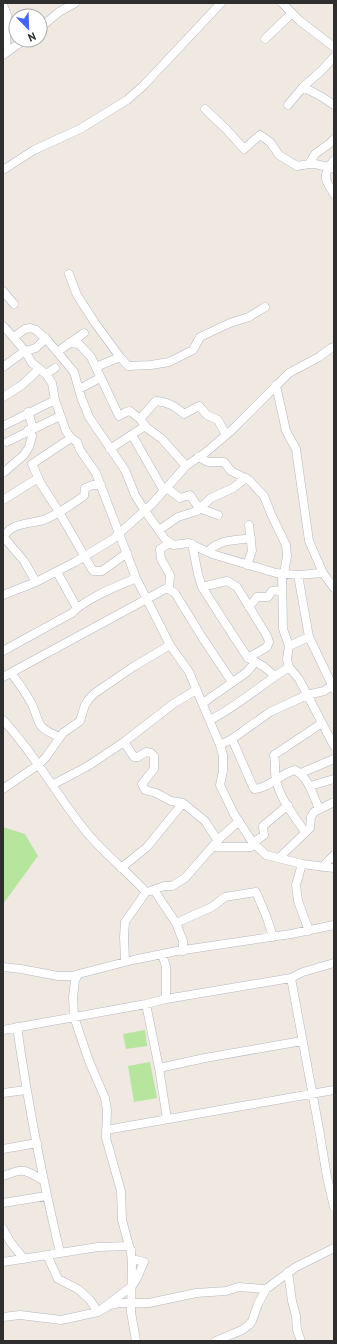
<svg xmlns="http://www.w3.org/2000/svg" width="337" height="1344" viewBox="0 0 337 1344" font-family="'PT Sans',sans-serif">
	<style>
		.green { fill: #b6e59e }
		.lines { fill: none; stroke-linecap: round; stroke-linejoin: round }
		.minor-casing { stroke: #b4b7c1; stroke-width: 9 }
		.minor { stroke: #fff; stroke-width: 8 }
	</style>
	<rect width="100%" height="100%" fill="#efe9e1"/>
	<!-- green -->
	<path class="green" d="M 3,827 L 25,834 L 38,856 L 3,904 Z
		M 145,1030 L 147,1046 L 126,1049 L 123,1034 Z
		M 150,1062 L 157,1098 L 134,1102 L 128,1066 Z"/>
	<g class="lines">
		<defs>
			<path id="minor" d="M 282,3 L 300,21 L 334,47
				M 3,5 L 7,15 L 6,45 L 10,50
				M 40,28 L 59,12 L 75,3
				M 265,39 L 292,13
				M 3,55 L 24,40
				M 303,87 L 322,97 L 334,105
				M 288,105 L 303,87 L 322,70 L 334,57
				M 205,109 L 227,130 L 244,149 L 260,135 L 270,142 L 279,155 L 297,166 L 309,164 L 315,154 L 329,144 L 334,139
				M 334,160 C 322,175 324,179 334,194
				M 309,164 L 315,164 L 333,168
				M 3,170 L 34,150 L 80,129 L 127,100 L 143,86 L 221,3
				M 69,274 L 77,295 L 95,323 L 120,357
				M 3,291 L 14,304
				M 3,326 L 7,330 L 25,351 L 32,363 L 46,374 L 52,383 L 55,400 L 66,431 L 71,438 L 77,442 L 80,450 L 96,473 L 136,578 L 170,645 L 189,672 L 220,745 L 223,755 L 223,771 L 220,785 L 234,814 L 253,843 L 264,835 L 263,826 L 288,805
				M 14,337 L 25,329 L 30,328 L 36,330 L 48,341 L 74,372 L 81,397 L 89,417 L 125,470 L 135,495 L 145,511 L 165,539 L 173,545 L 189,543 L 212,554 L 276,573 L 298,575 L 323,573
				M 69,343 L 79,344 L 91,357 L 119,416 L 126,412 L 130,411 L 140,419 L 147,428 L 162,439 L 186,466
				M 57,352 L 84,333
				M 3,367 L 25,351 L 36,348 L 46,338
				M 96,367 L 120,357 L 128,366 L 151,365 L 169,362 L 193,350 L 200,337 L 230,323 L 249,317 L 265,307
				M 46,374 L 55,368
				M 276,385 L 286,431 L 296,449 L 309,541 L 323,573 L 334,588
				M 79,389 L 100,378
				M 3,397 L 22,385 L 38,370
				M 28,412 L 33,428
				M 140,419 L 156,401 C 168,402 175,406 184,414 L 199,406 L 207,415 L 218,420 L 226,435
				M 3,426 L 55,400
				M 132,435 L 164,491
				M 71,438 L 32,464 L 41,484 L 59,512 L 93,571 L 102,571 L 127,553
				M 7,442 L 60,416
				M 110,449 L 145,426
				M 198,457 L 208,462 L 224,462 L 231,471 L 249,480 L 264,496 L 271,514 L 286,545 L 287,556 L 284,574
				M 3,473 L 24,455 L 29,447 L 32,436 L 28,430
				M 167,488 L 180,498 L 190,495 L 199,508 L 218,515
				M 3,500 L 38,478
				M 159,530 L 178,517 L 197,511 L 211,498 L 233,488 L 246,478
				M 3,539 C 10,521 31,525 46,519 C 60,513 72,504 84,496 L 85,488 L 93,485 L 101,485
				M 3,539 L 6,540 L 24,561 L 36,582
				M 192,544 L 198,574 L 202,587 L 225,623 L 248,658 L 263,666 L 275,676
				M 208,552 C 218,539 235,541 251,538
				M 247,565 L 252,551 L 249,525
				M 57,572 L 77,608
				M 282,573 L 283,629 L 289,646
				M 298,575 L 309,637 L 334,689
				M 202,587 L 227,581 L 237,587 L 267,636 L 269,642 L 267,647 L 248,658
				M 169,589 L 170,575 L 161,559 L 160,549 L 170,543
				M 3,595 L 36,582 L 75,562 L 113,539 L 152,504 L 186,466 L 205,453 L 232,430 L 289,373 L 319,357 L 331,348 L 334,347
				M 249,607 L 257,597 L 268,597 L 272,591 L 282,590
				M 309,637 L 289,646 L 287,659 L 289,667 L 299,679 L 334,746
				M 3,651 L 72,613 C 86,598 118,586 136,578
				M 11,673 C 17,681 24,690 29,699 C 42,720 31,726 60,737
				M 3,677 L 167,588 L 175,593 L 202,637 L 232,682
				M 196,690 L 173,704 L 124,742 L 134,757 L 138,757 L 146,752 L 151,753 L 154,756 L 154,769 L 142,784 L 145,790 L 156,793 L 171,801 L 183,803 L 205,821 L 218,841
				M 203,703 L 247,672 L 255,662
				M 3,720 C 34,753 56,794 84,829 C 102,852 126,870 146,892 L 125,922 L 124,937 L 125,961
				M 210,720 C 238,706 262,684 289,667
				M 232,739 L 254,789 C 268,789 281,773 295,770 C 309,778 313,795 319,809
				M 220,745 L 232,739 L 270,712 L 307,695 L 324,691 L 334,684
				M 301,773 L 334,759
				M 52,785 L 88,766 L 124,742
				M 310,786 L 334,779
				M 3,789 L 38,765 L 46,757 L 63,733 L 80,721 L 85,705 L 89,699 L 95,693 L 133,667 L 170,645
				M 305,832 C 295,817 280,799 276,780 C 274,772 276,763 274,755 L 322,723
				M 213,847 L 251,847 L 253,843 L 266,855 L 302,864 L 334,868
				M 279,858 L 310,828 L 311,817 L 314,812 L 334,802
				M 302,864 L 296,885 L 298,901 L 309,931
				M 322,867 L 334,855
				M 121,868 L 147,847 L 183,803
				M 154,890 L 176,923 L 212,907 L 225,897 L 256,892 L 267,918 L 273,937
				M 150,891 L 164,886 L 172,886 L 185,878 L 221,837 L 239,821
				M 176,923 L 183,941 L 183,951
				M 162,955 L 166,966 L 166,999
				M 3,967 L 21,969 L 58,976 L 71,976 L 133,960 L 177,951 L 291,934 L 334,925
				M 78,975 L 75,980 L 73,997 L 74,1017 L 89,1061 L 105,1098 L 107,1110 L 106,1138 L 121,1191 L 122,1220 L 131,1253 L 132,1263 L 131,1312 L 136,1341
				M 291,978 L 319,1129 L 327,1177 L 334,1207
				M 146,1004 L 159,1068 L 205,1058 L 302,1041
				M 17,1027 C 28,1103 42,1178 60,1252
				M 3,1030 L 146,1004 L 166,999 L 291,978 L 303,972 L 334,963
				M 159,1068 L 167,1119
				M 3,1093 L 26,1090
				M 106,1130 L 334,1090
				M 3,1149 L 37,1143
				M 3,1176 C 25,1167 25,1170 44,1181
				M 3,1203 L 46,1196
				M 3,1229 L 11,1243 L 24,1259
				M 47,1255 L 58,1279 L 78,1289 L 90,1300 L 98,1312 L 132,1286 L 137,1278 L 144,1262 L 136,1260
				M 3,1262 L 98,1247 L 128,1246 L 131,1250
				M 288,1272 L 292,1301 L 296,1316 L 297,1330 L 301,1341
				M 3,1317 L 20,1315 L 61,1320 L 98,1312 L 108,1306 L 119,1303 L 149,1303 L 196,1293 L 226,1291 L 238,1287 L 266,1289
				M 216,1341 L 242,1330 L 249,1325 L 252,1321 L 258,1304 L 266,1289 L 296,1267 L 334,1248"/>
		</defs>
		<!-- minor casing -->
		<use href="#minor" class="minor-casing"/>
		<!-- minor -->
		<use href="#minor" class="minor"/>
	</g>
	<!-- border -->
	<rect width="337" height="1344" fill="none" stroke="#2e2e2e" stroke-width="8"/>
	<!-- north arrow -->
	<g transform="translate(28 28) rotate(157)"><circle r="19" fill="#ffffff" stroke="#ababab"/>
	<path d="M0-3L7 15L0 10L-7 15Z" fill="#4264fb"/>
	<text y="-6" font-size="11" font-weight="bold" text-anchor="middle" fill="#2e2e2e">N</text>
	</g>
</svg>
